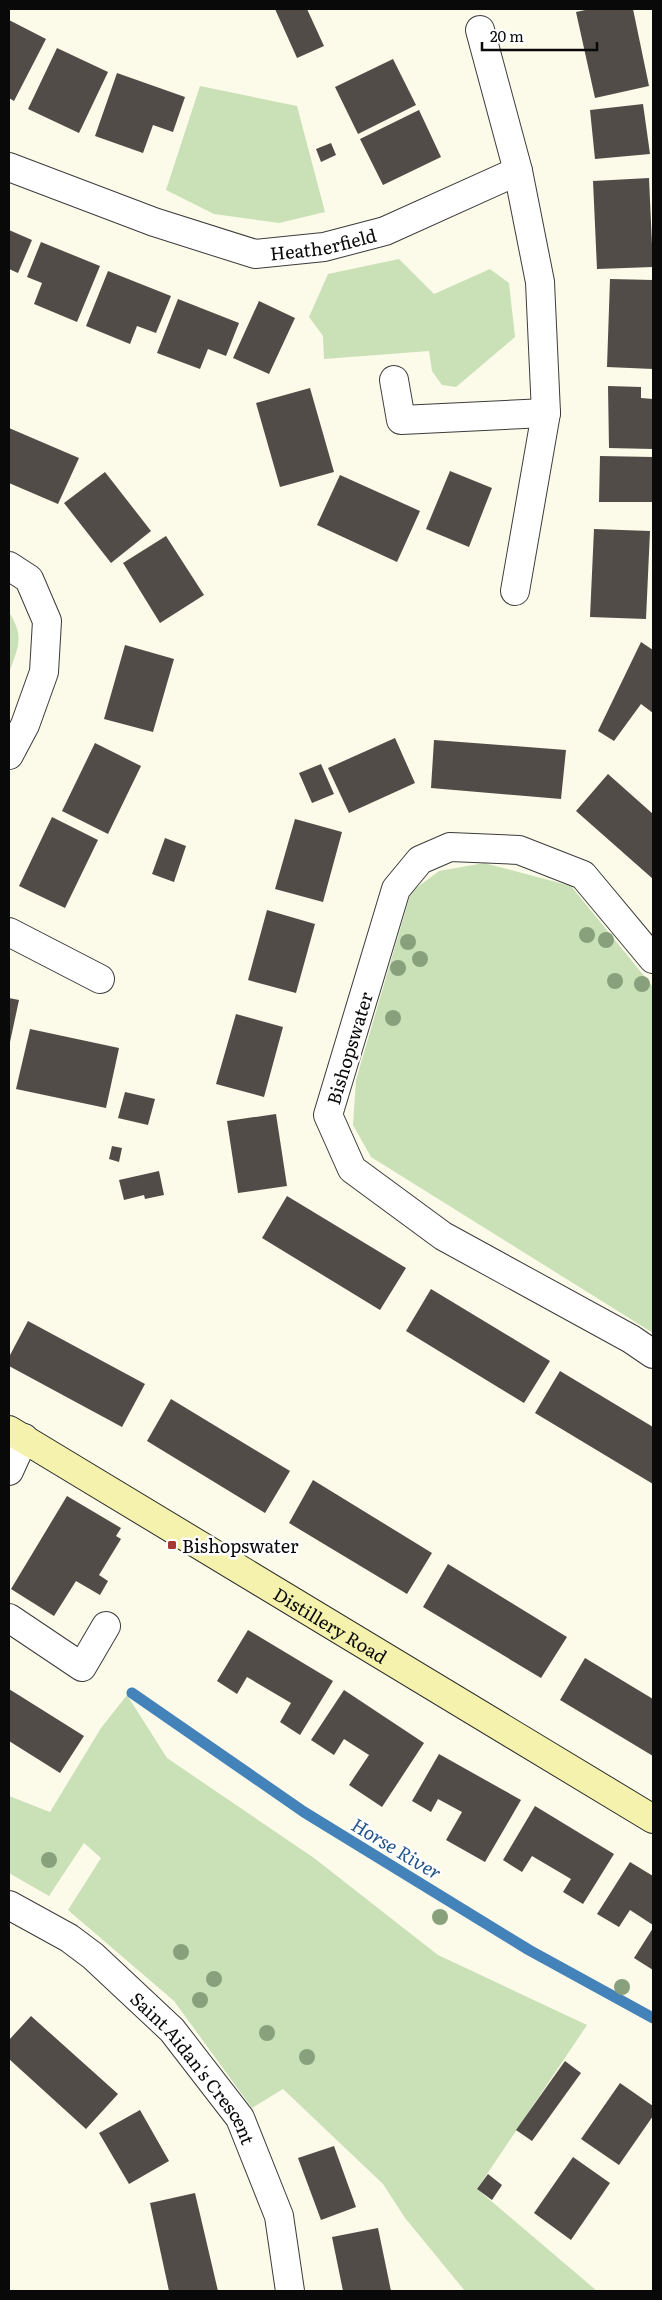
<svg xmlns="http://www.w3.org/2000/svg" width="662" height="2300" viewBox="0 0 662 2300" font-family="Literata,serif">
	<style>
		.green { fill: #cae1b8 }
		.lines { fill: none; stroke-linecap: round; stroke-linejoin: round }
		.stream { stroke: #4482ba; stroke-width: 11 }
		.building { fill: #514c47 }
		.minor-casing { stroke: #3c3c3c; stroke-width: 30 }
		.secondary-casing { stroke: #2b2b2b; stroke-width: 30 }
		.minor { stroke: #fff; stroke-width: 28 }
		.secondary { stroke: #f4f2ac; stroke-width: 28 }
		.tree { fill: #88a17c }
		.poi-dot { fill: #a63834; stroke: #fff; stroke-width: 2 }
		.labels { text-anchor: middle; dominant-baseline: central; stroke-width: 5; stroke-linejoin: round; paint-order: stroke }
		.street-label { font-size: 18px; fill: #090909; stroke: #fff }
		.poi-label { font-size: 18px; fill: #090909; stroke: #fff; text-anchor: start }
		.water-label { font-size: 19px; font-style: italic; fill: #24558a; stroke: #fff }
	</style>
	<rect width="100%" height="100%" fill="#fcfae9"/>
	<!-- green -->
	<path class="green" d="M 200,86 L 297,106 L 325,212 L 279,223 L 214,214 L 166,190 Z
		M 399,259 L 434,294 L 490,269 L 509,283 L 515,337 L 456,387 L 442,385 L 432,371 L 429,351 L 324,359 L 323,336 L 309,317 L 328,274 Z
		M 9,612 C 25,637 18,647 9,673 Z
		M 484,863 L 571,886 L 653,987 L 653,1333 L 371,1157 L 353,1125 L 356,1080 L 411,892 L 439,871 Z
		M 127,1695 L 167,1758 L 314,1858 L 438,1955 L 587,2025 L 477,2189 L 597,2291 L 465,2291 L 405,2218 L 383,2184 L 283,2089 L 252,2108 L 174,2001 L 68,1910 L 101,1858 L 84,1843 L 49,1896 L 9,1873 L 9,1796 L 50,1812 L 101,1728 Z"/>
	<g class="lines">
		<!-- stream -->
		<path class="stream" d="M 132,1693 L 304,1812 L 529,1950 L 653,2018"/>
	</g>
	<!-- building -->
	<path class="building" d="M 275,9 L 307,9 L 324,46 L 297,58 Z
		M 590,9 L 633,9 L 649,86 L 595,98 L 576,12 Z
		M 9,20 L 46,39 L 14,101 L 9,98 Z
		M 57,48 L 108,72 L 79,133 L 28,109 Z
		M 393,59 L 416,105 L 358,134 L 335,87 Z
		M 117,73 L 185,97 L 173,132 L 153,125 L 143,153 L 95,136 Z
		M 643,104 L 650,154 L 595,159 L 590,110 Z
		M 419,110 L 441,157 L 383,185 L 360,139 Z
		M 331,143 L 336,155 L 321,162 L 316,149 Z
		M 649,178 L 653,267 L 597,269 L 593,181 Z
		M 9,230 L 32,240 L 18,273 L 9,269 Z
		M 41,242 L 100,266 L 77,322 L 34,304 L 42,283 L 27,277 Z
		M 108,271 L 171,296 L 156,333 L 137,326 L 130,344 L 86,326 Z
		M 610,279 L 653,280 L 653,369 L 607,367 Z
		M 178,299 L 239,323 L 226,356 L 208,349 L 200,369 L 157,353 Z
		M 259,301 L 295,318 L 269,374 L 233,358 Z
		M 608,386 L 641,387 L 641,398 L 653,399 L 653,449 L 609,448 Z
		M 310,388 L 334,472 L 280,487 L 256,403 Z
		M 9,428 L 79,458 L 58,504 L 9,483 Z
		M 600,456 L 653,457 L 653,502 L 599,502 Z
		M 450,471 L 492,488 L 469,547 L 426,529 Z
		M 105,472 L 151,531 L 111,563 L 64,503 Z
		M 340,475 L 420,511 L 397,562 L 317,525 Z
		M 594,529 L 650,531 L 646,619 L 590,617 Z
		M 166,536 L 204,595 L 160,623 L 123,563 Z
		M 641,642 L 653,650 L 653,713 L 641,704 L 614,741 L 598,731 Z
		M 125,645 L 174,659 L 153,732 L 104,719 Z
		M 395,738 L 415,783 L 349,813 L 328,768 Z
		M 434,740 L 566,750 L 561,799 L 431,788 Z
		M 95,743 L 141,766 L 108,834 L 62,811 Z
		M 321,764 L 334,794 L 312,803 L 299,773 Z
		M 608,774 L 653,814 L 653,879 L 576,811 Z
		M 52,817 L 98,840 L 65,908 L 19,886 Z
		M 295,819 L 342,832 L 323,902 L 275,889 Z
		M 165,838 L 186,846 L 174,882 L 152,874 Z
		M 267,910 L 315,924 L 296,993 L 248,980 Z
		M 9,998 L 19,1000 L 10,1042 L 9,1042 Z
		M 236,1014 L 283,1027 L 264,1097 L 216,1084 Z
		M 30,1029 L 119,1048 L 106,1108 L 16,1089 Z
		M 125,1092 L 155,1099 L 148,1125 L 118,1118 Z
		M 276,1114 L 287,1186 L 238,1193 L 227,1121 Z
		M 112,1146 L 122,1148 L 119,1162 L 109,1159 Z
		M 159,1171 L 164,1195 L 145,1199 L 144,1195 L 124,1200 L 119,1180 Z
		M 287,1196 L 406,1268 L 380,1310 L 262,1238 Z
		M 431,1289 L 550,1361 L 524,1403 L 406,1331 Z
		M 28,1321 L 145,1384 L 122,1427 L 9,1366 L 9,1357 Z
		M 560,1371 L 653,1427 L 653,1484 L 535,1413 Z
		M 171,1399 L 290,1471 L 265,1513 L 147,1441 Z
		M 313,1480 L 432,1553 L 407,1594 L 289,1523 Z
		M 67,1496 L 121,1528 L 116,1536 L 121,1539 L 99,1575 L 108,1581 L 100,1595 L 76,1581 L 54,1616 L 11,1589 Z
		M 448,1564 L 567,1637 L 541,1678 L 423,1607 Z
		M 248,1630 L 333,1681 L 300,1735 L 280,1722 L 291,1703 L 247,1677 L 237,1694 L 217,1681 Z
		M 585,1658 L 653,1699 L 653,1756 L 560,1700 Z
		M 9,1689 L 84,1736 L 60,1773 L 9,1741 Z
		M 344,1690 L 424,1743 L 382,1807 L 349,1785 L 369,1755 L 344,1739 L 334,1755 L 311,1740 Z
		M 439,1754 L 521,1800 L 485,1862 L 446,1840 L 462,1812 L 438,1799 L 431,1812 L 412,1801 Z
		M 535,1806 L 614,1854 L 583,1904 L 563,1892 L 571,1879 L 532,1856 L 522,1872 L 503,1860 Z
		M 630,1862 L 653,1876 L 653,1925 L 630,1910 L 619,1927 L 597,1914 Z
		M 653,1928 L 653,1970 L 634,1958 Z
		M 31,2016 L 118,2094 L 86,2129 L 9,2059 L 9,2040 Z
		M 565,2061 L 581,2073 L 532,2141 L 516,2130 Z
		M 620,2083 L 653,2106 L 653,2116 L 619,2165 L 581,2139 Z
		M 140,2110 L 169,2161 L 129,2184 L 99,2133 Z
		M 334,2146 L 356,2207 L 321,2220 L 298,2158 Z
		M 573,2157 L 610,2183 L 571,2240 L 534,2213 Z
		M 488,2174 L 502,2185 L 492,2200 L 477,2189 Z
		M 195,2193 L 218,2291 L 169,2291 L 150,2203 Z
		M 378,2228 L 391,2291 L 343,2291 L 332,2237 Z"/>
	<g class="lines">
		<defs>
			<g id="minor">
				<path d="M 480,30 L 518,171 L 540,282 L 546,413 L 515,591"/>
				<path id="s1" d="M 9,167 L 154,222 L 255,254 L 324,247 L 385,231 L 518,171"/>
				<path d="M 394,380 L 401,420 L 546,413"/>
				<path d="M 9,566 L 29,579 L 47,621 L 44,672 L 25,725 L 9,755"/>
				<path d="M 9,932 L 100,979"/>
				<path d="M 653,959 L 583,875 L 519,850 L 450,847 L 420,860 L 396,889 L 328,1115 L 352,1169 L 443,1236 L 631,1339 L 653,1354"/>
				<path d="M 9,1471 L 24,1438"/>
				<path d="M 9,1618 L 82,1667 L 106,1626"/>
				<path id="s2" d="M 9,1905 L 69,1938 L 93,1956 L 172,2030 L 240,2118 L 279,2216 L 290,2291"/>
			</g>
			<g id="secondary">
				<path id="s3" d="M 9,1430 L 653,1819"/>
			</g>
		</defs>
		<!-- minor casing -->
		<use href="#minor" class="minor-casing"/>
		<!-- secondary casing -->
		<use href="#secondary" class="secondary-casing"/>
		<!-- minor -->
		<use href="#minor" class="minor"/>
		<!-- secondary -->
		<use href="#secondary" class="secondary"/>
	</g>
	<!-- trees -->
	<g class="tree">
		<circle cx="587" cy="935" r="8"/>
		<circle cx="606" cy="940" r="8"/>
		<circle cx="408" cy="942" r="8"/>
		<circle cx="420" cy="959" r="8"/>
		<circle cx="398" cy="968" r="8"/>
		<circle cx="615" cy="981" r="8"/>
		<circle cx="642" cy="984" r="8"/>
		<circle cx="393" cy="1018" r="8"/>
		<circle cx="49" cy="1860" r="8"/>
		<circle cx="440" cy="1917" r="8"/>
		<circle cx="181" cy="1952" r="8"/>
		<circle cx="214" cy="1979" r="8"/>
		<circle cx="622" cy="1987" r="8"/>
		<circle cx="200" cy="2000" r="8"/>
		<circle cx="267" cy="2033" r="8"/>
		<circle cx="307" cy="2057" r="8"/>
	</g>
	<!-- markers -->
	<rect class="poi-dot" x="167" y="1540" width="10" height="10" rx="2.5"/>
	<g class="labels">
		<!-- street labels -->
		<g class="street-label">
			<text stroke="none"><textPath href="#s1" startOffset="330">Heatherfield</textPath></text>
			<text transform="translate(349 1048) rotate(-73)">Bishopswater</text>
			<text stroke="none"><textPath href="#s3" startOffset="376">Distillery Road</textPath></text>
			<text stroke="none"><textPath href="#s2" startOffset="250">Saint Aidan's Crescent</textPath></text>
		</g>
		<!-- poi labels -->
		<g class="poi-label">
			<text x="182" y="1545">Bishopswater</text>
		</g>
		<!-- water labels -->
		<g class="water-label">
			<text transform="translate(397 1848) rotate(31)">Horse River</text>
		</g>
	</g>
	<!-- border -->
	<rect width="662" height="2300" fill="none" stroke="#090909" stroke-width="20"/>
	<!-- scale -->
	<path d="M482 42v8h115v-8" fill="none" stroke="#090909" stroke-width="2.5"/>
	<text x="490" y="42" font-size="15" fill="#090909" stroke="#ffffff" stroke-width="4" paint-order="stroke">20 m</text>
</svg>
